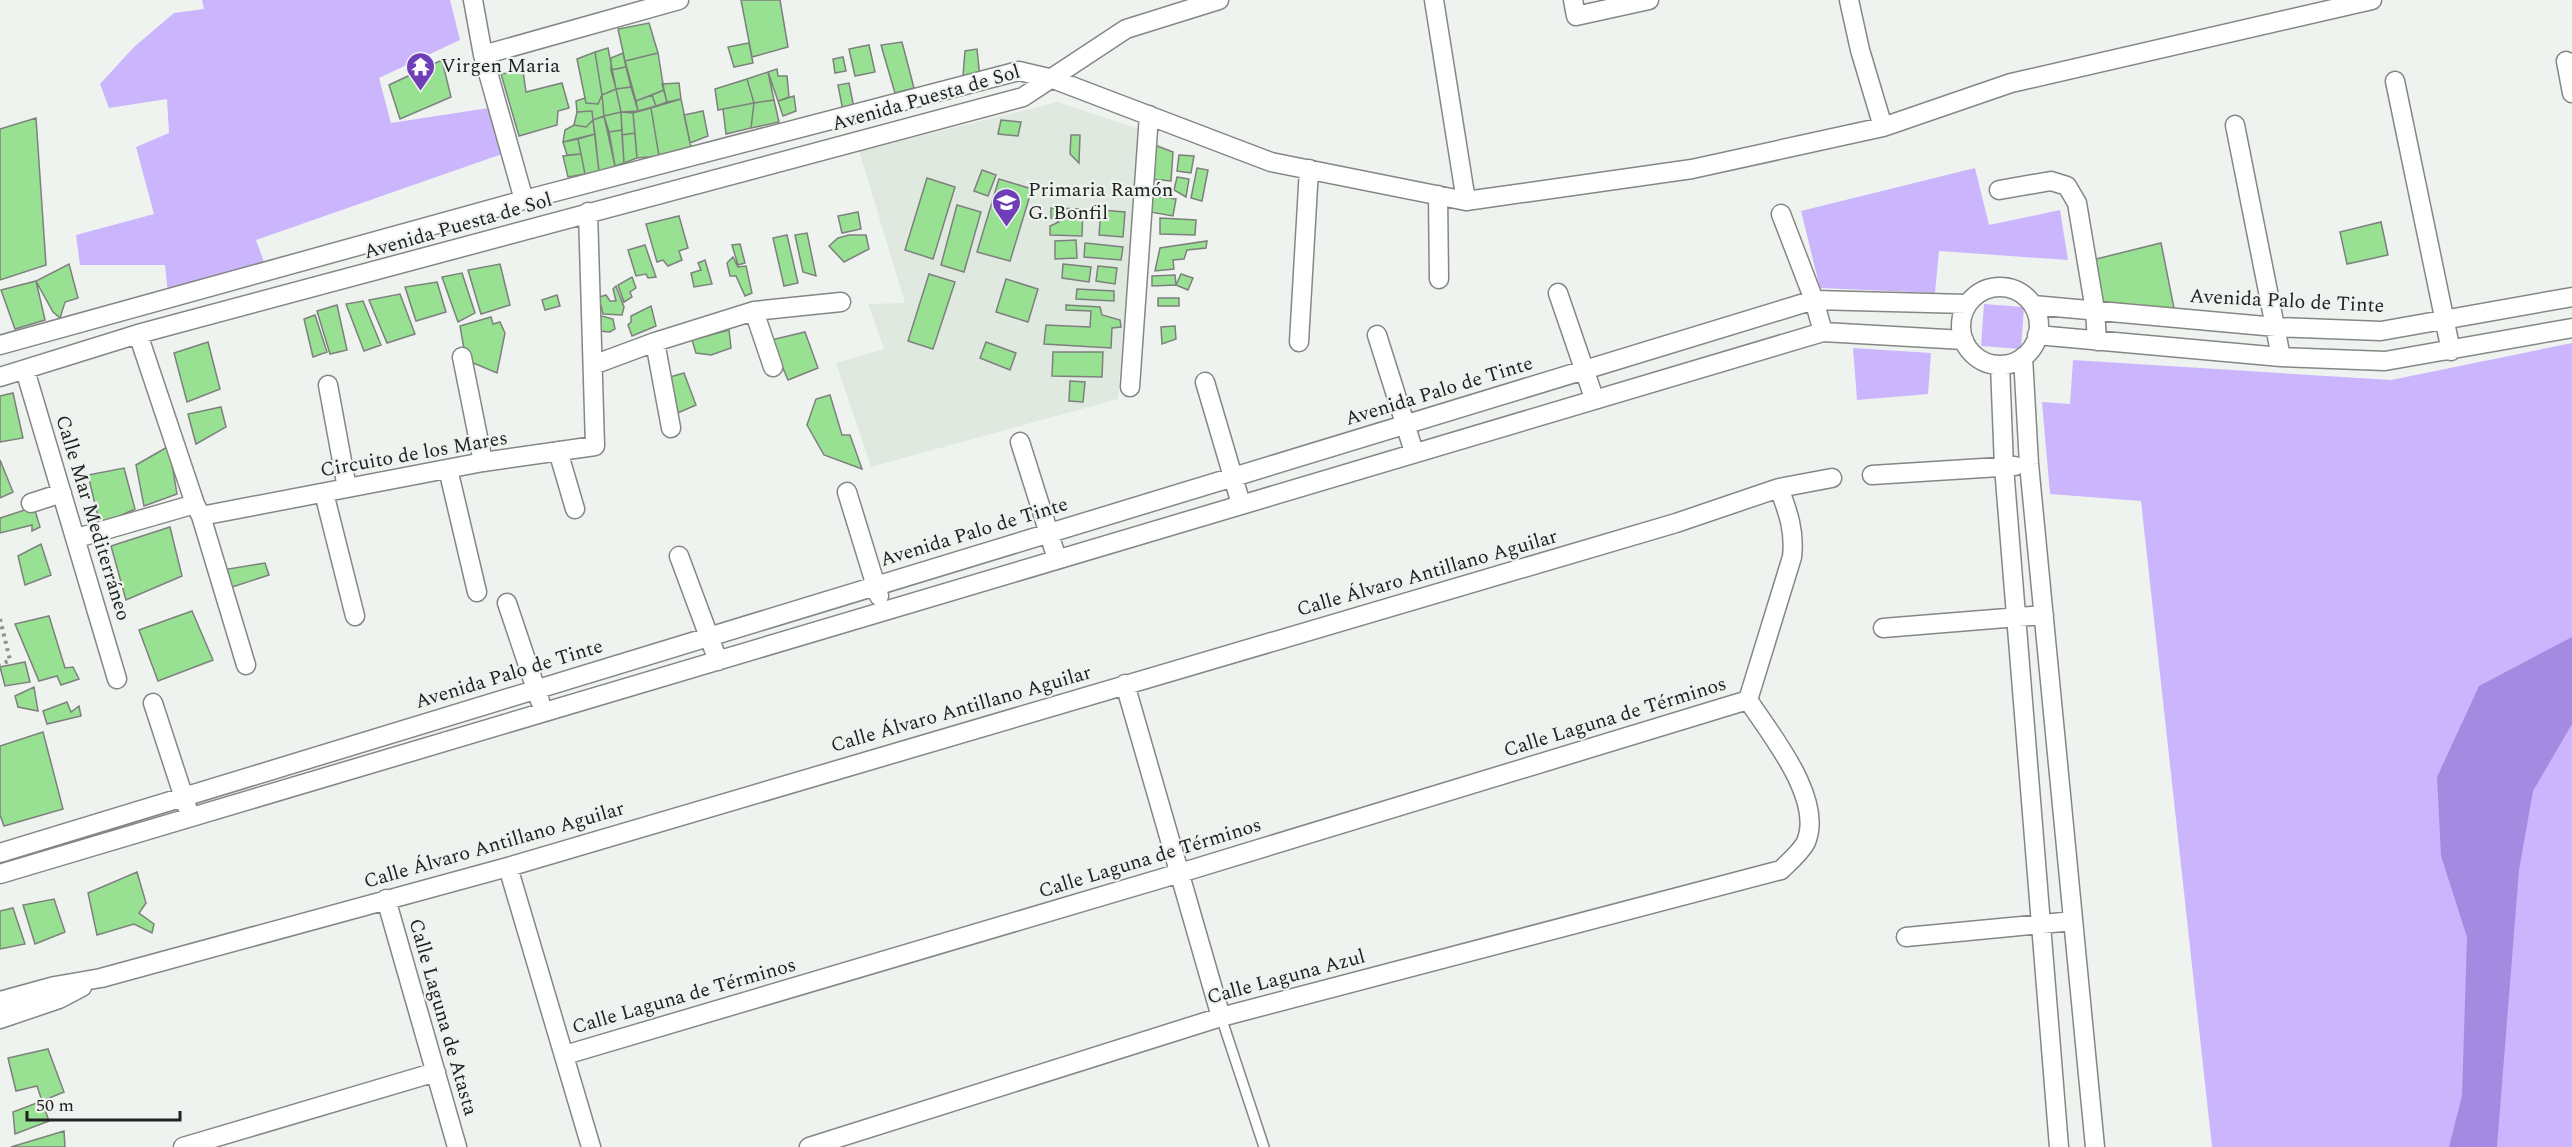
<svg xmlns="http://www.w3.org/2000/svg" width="2572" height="1147" viewBox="0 0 2572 1147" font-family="Spectral,serif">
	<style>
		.built { fill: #e0e9df }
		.green { fill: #cbb6fe }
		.water { fill: #a58ae2 }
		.building { fill: #98e092; stroke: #7d817d; stroke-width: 1.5 }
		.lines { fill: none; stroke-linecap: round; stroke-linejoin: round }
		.service-casing { stroke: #848783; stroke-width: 12 }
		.minor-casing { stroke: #848783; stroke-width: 21 }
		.path { stroke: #909290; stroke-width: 4; stroke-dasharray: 3 4.5; stroke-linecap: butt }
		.service { stroke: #fff; stroke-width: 9 }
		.minor { stroke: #fff; stroke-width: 18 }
		.labels { text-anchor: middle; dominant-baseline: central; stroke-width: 4.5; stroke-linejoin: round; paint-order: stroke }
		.poi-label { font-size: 20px; fill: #212221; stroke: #eff3ef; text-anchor: start }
		.street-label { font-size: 20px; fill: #212221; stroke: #eff3ef }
	</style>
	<rect width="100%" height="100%" fill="#eff3ef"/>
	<!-- built -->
	<path class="built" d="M 1058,102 L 1139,129 L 1118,399 L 871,467 L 836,363 L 884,349 L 868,304 L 905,303 L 859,151 Z"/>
	<!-- green -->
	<path class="green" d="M 202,0 L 450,0 L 460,40 L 379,78 L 391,123 L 495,107 L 502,154 L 256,240 L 264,262 L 168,293 L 165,265 L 80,265 L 76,235 L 154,214 L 136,147 L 169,133 L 167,99 L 109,108 L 100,84 L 134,47 L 174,13 L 204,9 Z
		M 1975,168 L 1989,225 L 2060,210 L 2068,260 L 1939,251 L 1935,293 L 1820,288 L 1801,211 Z
		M 1984,304 L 2024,307 L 2021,349 L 1981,346 Z
		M 2572,343 L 2572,1147 L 2212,1147 L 2141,501 L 2050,494 L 2042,402 L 2070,404 L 2073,360 L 2391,380 Z
		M 1853,348 L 1931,353 L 1928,394 L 1857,400 Z"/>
	<!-- water -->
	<path class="water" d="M 2572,637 L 2572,724 L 2533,791 L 2519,870 L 2497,1147 L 2449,1147 L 2462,1096 L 2467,937 L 2441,856 L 2437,777 L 2479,686 Z"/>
	<!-- building -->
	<path class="building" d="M 741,0 L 780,0 L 788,47 L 752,57 Z
		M 649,23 L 658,53 L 625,61 L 618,29 Z
		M 902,42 L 914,88 L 895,93 L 881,45 Z
		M 749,43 L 753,63 L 734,67 L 728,47 Z
		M 869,45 L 875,72 L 855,76 L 849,49 Z
		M 608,48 L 616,89 L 602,95 L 595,52 Z
		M 977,49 L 980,78 L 963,76 L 965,51 Z
		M 595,52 L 602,95 L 598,104 L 586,103 L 577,59 Z
		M 623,53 L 626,67 L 611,70 L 611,58 Z
		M 658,53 L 664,90 L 636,101 L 625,61 Z
		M 843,57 L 846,71 L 835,73 L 833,59 Z
		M 442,60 L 451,97 L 400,119 L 389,85 Z
		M 626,67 L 631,87 L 616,89 L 611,70 Z
		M 777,69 L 778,76 L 787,76 L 789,97 L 778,101 L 768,72 Z
		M 523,71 L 526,92 L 562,83 L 569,108 L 558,111 L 557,125 L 519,136 L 501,74 Z
		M 768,72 L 774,100 L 754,103 L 747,79 Z
		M 747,79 L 754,103 L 718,110 L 715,89 Z
		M 679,83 L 681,99 L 667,102 L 662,84 Z
		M 849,83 L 854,108 L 843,111 L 838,85 Z
		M 631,87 L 638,111 L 621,112 L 616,89 Z
		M 616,89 L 621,112 L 604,116 L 602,95 Z
		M 664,90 L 667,102 L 656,106 L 652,95 Z
		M 602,95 L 604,116 L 593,120 L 592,111 L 577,112 L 576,101 L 585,98 L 586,103 L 598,104 Z
		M 652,95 L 656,106 L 638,111 L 636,101 Z
		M 794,96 L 796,111 L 783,116 L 778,101 Z
		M 681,99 L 691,147 L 659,156 L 651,108 Z
		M 774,100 L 779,122 L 751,128 L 754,103 Z
		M 754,103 L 751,128 L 726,134 L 723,109 Z
		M 651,108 L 659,156 L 637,158 L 633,113 Z
		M 592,111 L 593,120 L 586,127 L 574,125 L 577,112 Z
		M 703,111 L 708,136 L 690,143 L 684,115 Z
		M 621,112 L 633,113 L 635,133 L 622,135 Z
		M 621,112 L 622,130 L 609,132 L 604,116 Z
		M 604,116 L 615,166 L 599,172 L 593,120 Z
		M 36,118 L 46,265 L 0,280 L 0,129 Z
		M 593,120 L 595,134 L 563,142 L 565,130 L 574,125 L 586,127 Z
		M 1001,120 L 1021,122 L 1018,136 L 998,134 Z
		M 622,130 L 624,163 L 615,166 L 609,132 Z
		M 635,133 L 637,158 L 624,163 L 622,135 Z
		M 595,134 L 599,172 L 585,174 L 578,139 Z
		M 1071,135 L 1080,135 L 1079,163 L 1070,154 Z
		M 578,139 L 581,154 L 567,155 L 563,142 Z
		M 1152,144 L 1173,152 L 1171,181 L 1150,179 Z
		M 581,154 L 585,174 L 568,177 L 563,156 Z
		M 1179,155 L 1194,156 L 1191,173 L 1177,171 Z
		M 1197,168 L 1208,170 L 1202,201 L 1191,198 Z
		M 982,170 L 996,175 L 988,196 L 974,191 Z
		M 1177,177 L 1189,179 L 1186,197 L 1174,190 Z
		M 927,178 L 955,187 L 933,259 L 905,250 Z
		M 999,179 L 1032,189 L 1010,261 L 977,252 Z
		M 1152,196 L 1176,199 L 1173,216 L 1150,212 Z
		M 957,205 L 981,212 L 964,272 L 941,265 Z
		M 1051,208 L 1083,209 L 1082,236 L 1050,235 L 1050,226 L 1059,222 L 1051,218 Z
		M 1101,210 L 1125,212 L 1123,237 L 1099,235 Z
		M 858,212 L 861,229 L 842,233 L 838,216 Z
		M 679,216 L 688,248 L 679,251 L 682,260 L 668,266 L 663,260 L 657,262 L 646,224 Z
		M 1160,218 L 1196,220 L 1195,235 L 1160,234 Z
		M 2381,222 L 2388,255 L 2347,264 L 2340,232 Z
		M 807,233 L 816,276 L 803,272 L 795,235 Z
		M 787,235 L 798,283 L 784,286 L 773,238 Z
		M 849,235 L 866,235 L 869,249 L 844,262 L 829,246 L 838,238 Z
		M 1076,240 L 1077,258 L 1055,259 L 1055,241 Z
		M 1207,241 L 1206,248 L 1187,250 L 1184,259 L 1173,260 L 1174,269 L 1155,271 L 1160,248 Z
		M 1085,243 L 1123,247 L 1121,260 L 1084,257 Z
		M 2161,243 L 2174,308 L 2105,311 L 2092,260 Z
		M 740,244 L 745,263 L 738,265 L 732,245 Z
		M 645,245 L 656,277 L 648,278 L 646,274 L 636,276 L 628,250 Z
		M 733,257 L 738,267 L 746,266 L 752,293 L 745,296 L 736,276 L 730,276 L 727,263 Z
		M 705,260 L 712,284 L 694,287 L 691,273 L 701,270 L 698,263 Z
		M 69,264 L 78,298 L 65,302 L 60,318 L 53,312 L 36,281 Z
		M 500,264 L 510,305 L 481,314 L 468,270 Z
		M 1063,264 L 1091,267 L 1089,282 L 1062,278 Z
		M 1098,266 L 1117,268 L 1115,284 L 1096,281 Z
		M 462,273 L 475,313 L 458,322 L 442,277 Z
		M 929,274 L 955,282 L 933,349 L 908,341 Z
		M 1181,274 L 1193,278 L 1188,290 L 1176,285 Z
		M 1175,275 L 1176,285 L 1152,286 L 1152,276 Z
		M 632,277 L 636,288 L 630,292 L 632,297 L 624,302 L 618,285 Z
		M 1006,279 L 1038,289 L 1028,322 L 996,312 Z
		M 36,281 L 45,320 L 15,329 L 1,290 Z
		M 437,282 L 446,312 L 416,321 L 405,287 Z
		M 616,286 L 624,307 L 622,315 L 603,314 L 601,306 L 593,308 L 590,300 L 606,295 L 610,301 L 616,301 L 613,289 Z
		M 1077,289 L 1114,291 L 1114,301 L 1076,299 Z
		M 400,294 L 415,334 L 387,343 L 369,300 Z
		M 557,295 L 560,306 L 545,310 L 542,300 Z
		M 1158,298 L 1179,298 L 1179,306 L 1158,306 Z
		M 363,301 L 381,345 L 364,351 L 346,304 Z
		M 337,305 L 347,350 L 330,354 L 317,311 Z
		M 1066,305 L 1100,307 L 1102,315 L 1120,320 L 1121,327 L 1112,328 L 1111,348 L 1044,344 L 1046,325 L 1090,327 L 1091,311 L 1066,310 Z
		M 651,306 L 656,326 L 632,336 L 628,325 L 631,322 L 631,316 Z
		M 315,315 L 327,352 L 313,357 L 304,319 Z
		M 598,315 L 613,319 L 615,329 L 610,332 L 598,331 Z
		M 491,317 L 493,324 L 500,322 L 505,333 L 497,373 L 466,360 L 460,326 Z
		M 1175,326 L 1176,339 L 1162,344 L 1161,327 Z
		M 729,330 L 731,348 L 711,355 L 696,353 L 692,340 Z
		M 805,332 L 818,368 L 788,380 L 771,340 Z
		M 208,342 L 220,389 L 187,402 L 174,353 Z
		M 986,342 L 1016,353 L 1010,370 L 980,358 Z
		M 1053,352 L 1103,352 L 1102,377 L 1052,376 Z
		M 684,373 L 696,405 L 673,415 L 663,379 Z
		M 1070,381 L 1085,382 L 1083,402 L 1069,401 Z
		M 13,393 L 23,438 L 0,442 L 0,396 Z
		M 830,395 L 842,435 L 850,435 L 862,469 L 824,455 L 807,425 L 816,399 Z
		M 221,407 L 226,427 L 196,444 L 188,414 Z
		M 169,446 L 177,494 L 144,506 L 136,465 Z
		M 0,460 L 13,492 L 0,498 Z
		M 124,468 L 135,509 L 100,525 L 88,475 Z
		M 34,507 L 40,527 L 32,531 L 32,525 L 0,533 L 0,518 Z
		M 170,527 L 182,576 L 126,600 L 111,546 Z
		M 41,544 L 51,575 L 25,585 L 18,556 Z
		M 265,563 L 269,575 L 226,589 L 222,570 Z
		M 192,611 L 213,660 L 158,681 L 139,630 Z
		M 49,616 L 65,668 L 73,667 L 79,679 L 61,685 L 57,676 L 39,681 L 15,624 Z
		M 25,662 L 30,682 L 5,686 L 0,667 Z
		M 34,687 L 38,711 L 18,707 L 15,696 Z
		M 67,702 L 71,712 L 79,706 L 81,716 L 47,724 L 43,711 Z
		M 43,732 L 63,809 L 4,826 L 0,815 L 0,746 Z
		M 137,872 L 146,903 L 139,913 L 154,924 L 152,933 L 134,924 L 97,935 L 88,893 Z
		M 54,899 L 65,932 L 35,944 L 23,905 Z
		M 13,908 L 25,944 L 0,949 L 0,911 Z
		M 48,1049 L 64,1092 L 42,1101 L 37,1086 L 16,1091 L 8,1058 Z
		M 42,1101 L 49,1121 L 15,1134 L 13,1112 Z
		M 64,1131 L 65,1147 L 11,1147 Z"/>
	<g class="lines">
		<defs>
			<path id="service" d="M 1221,1017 L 1264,1147"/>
			<path id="minor" d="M 473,0 L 483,55 L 524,200
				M 1434,0 L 1466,201
				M 1573,0 L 1576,16 L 1649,0
				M 1849,0 L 1860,50 L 1883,127
				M 483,55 L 679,0
				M 2566,61 L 2572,93
				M 2395,81 L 2451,351
				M 2235,125 L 2281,357
				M 1999,190 L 2051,181 L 2067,186 L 2077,203 L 2095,310 L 2097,341
				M 1438,195 L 1439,279
				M 1781,214 L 1814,300 L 1823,332
				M1961 326a39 39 0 1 1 78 0a39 39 0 1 1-78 0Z
				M 1558,293 L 1594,398
				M 2033,305 L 2276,327 L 2381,331 L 2572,297
				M 754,311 L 773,367
				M 138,334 L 195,504 L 201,516 L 246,665
				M 1377,335 L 1414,452
				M 2037,335 L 2281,357 L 2385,361 L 2572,328
				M 655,342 L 671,428
				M 1299,342 L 1309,169
				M 0,345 L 524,200 L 1019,71 L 1053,79 L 1271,162 L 1466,201 L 1692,169 L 1883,127 L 2011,83 L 2372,0
				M 462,357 L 483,462
				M 2023,357 L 2029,464 L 2095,1147
				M 593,365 L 655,342 L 754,311 L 841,302
				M 2000,365 L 2004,467 L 2059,1147
				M 25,370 L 117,679
				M 0,377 L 138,334 L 1023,97 L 1126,29 L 1219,0
				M 1205,382 L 1241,504
				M 328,385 L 347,488
				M 1130,387 L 1149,115
				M 1020,442 L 1057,559
				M 558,451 L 575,509
				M 448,469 L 477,592
				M 1872,475 L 2015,466
				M 847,492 L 879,596
				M 324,493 L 355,616
				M 31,503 L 62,493
				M 201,516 L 483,462 L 595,446 L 588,212
				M 77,538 L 195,504
				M 679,556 L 718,661
				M 507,603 L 540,701
				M 1883,628 L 2044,615
				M 1125,684 L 1221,1017
				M 1748,700 L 1792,557 C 1795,531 1788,512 1779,488
				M 153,703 L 187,807
				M 0,853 L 1814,300 L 1967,304
				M 508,867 L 591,1147
				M 0,874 L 1823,332 L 1964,340
				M 386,899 L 457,1147
				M 1906,937 L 2073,921
				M 0,1001 L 55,986 L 101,978 L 508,867 L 1676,523 L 1779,488 L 1832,478
				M 0,1019 L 59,999 L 82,987
				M 565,1055 L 1180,873 L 1748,700
				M 183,1147 L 436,1072
				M 809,1147 L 1221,1017 L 1781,870 C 1789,862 1801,852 1806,842 C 1824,799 1771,735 1748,700"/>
		</defs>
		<!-- service casing -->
		<use href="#service" class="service-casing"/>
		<!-- minor casing -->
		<use href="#minor" class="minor-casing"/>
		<!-- path -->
		<path class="path" d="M 0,619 L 10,660 L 0,665"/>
		<!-- service -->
		<use href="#service" class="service"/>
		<!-- minor -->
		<use href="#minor" class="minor"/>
	</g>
	<!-- icons -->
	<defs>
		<symbol id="temple-pin" viewBox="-11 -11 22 30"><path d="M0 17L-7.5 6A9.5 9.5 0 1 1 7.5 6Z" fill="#6d3eb6" stroke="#eff3ef"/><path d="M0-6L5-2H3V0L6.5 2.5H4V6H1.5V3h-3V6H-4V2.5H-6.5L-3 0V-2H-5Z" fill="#fff"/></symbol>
		<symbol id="school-pin" viewBox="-11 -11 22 30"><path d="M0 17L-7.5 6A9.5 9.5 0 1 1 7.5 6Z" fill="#6d3eb6" stroke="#eff3ef"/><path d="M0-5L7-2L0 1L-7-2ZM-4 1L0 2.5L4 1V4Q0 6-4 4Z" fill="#fff"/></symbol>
	</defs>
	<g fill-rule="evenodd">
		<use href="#temple-pin" x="404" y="50" width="33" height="45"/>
		<use href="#school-pin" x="990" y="186" width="33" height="45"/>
	</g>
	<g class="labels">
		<!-- poi labels -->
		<g class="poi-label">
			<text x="441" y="66">Virgen Maria</text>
			<text x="1028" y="190">Primaria Ramón<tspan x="1028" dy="23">G. Bonfil</tspan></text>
		</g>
		<!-- street labels -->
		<g class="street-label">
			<text transform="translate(926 98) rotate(-16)">Avenida Puesta de Sol</text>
			<text transform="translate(458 226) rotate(-16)">Avenida Puesta de Sol</text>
			<text transform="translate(2287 301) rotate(3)">Avenida Palo de Tinte</text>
			<text transform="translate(1439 391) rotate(-17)">Avenida Palo de Tinte</text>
			<text transform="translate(414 454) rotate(-10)">Circuito de los Mares</text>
			<text transform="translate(93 518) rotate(73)">Calle Mar Mediterráneo</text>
			<text transform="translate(974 532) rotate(-17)">Avenida Palo de Tinte</text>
			<text transform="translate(1427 573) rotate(-16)">Calle Álvaro Antillano Aguilar</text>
			<text transform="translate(509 674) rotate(-17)">Avenida Palo de Tinte</text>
			<text transform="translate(961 709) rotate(-16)">Calle Álvaro Antillano Aguilar</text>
			<text transform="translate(1615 717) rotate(-17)">Calle Laguna de Términos</text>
			<text transform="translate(494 845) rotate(-16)">Calle Álvaro Antillano Aguilar</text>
			<text transform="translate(1150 858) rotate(-17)">Calle Laguna de Términos</text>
			<text transform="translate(1286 977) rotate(-15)">Calle Laguna Azul</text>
			<text transform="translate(684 996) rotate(-16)">Calle Laguna de Términos</text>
			<text transform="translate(443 1017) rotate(74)">Calle Laguna de Atasta</text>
		</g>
	</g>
	<!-- scale -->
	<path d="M27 1111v9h153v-9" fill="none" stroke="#212221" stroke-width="3"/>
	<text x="36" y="1111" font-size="18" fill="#212221" stroke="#eff3ef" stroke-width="4.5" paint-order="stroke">50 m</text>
</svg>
